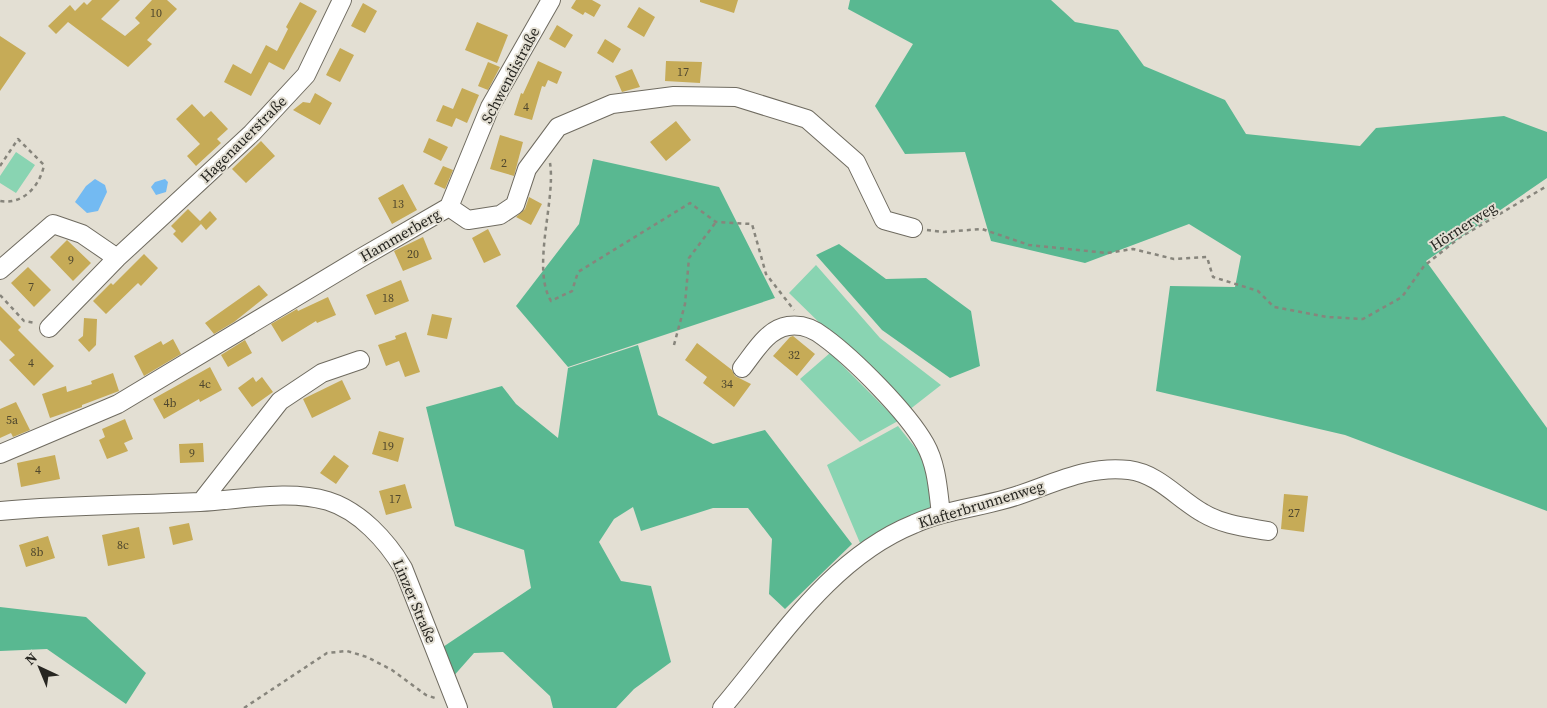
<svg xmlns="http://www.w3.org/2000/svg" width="1547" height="708" viewBox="0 0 1547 708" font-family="'Source Serif 4',serif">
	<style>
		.green { fill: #89d4b2 }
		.forest { fill: #59b891 }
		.water { fill: #73baf2 }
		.building { fill: #c6ab57 }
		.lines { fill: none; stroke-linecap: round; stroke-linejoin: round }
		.minor-casing { stroke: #6f6b60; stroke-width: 20 }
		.path { stroke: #87857c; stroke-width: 2.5; stroke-dasharray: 4 4; stroke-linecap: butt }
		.minor { stroke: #fff; stroke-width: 18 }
		.labels { text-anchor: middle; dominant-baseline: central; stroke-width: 4; stroke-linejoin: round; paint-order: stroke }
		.number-label { font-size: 12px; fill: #4f472e }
		.street-label { font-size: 15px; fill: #272621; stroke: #e3dfd3 }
	</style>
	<rect width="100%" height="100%" fill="#e3dfd3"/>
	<!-- green -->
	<path class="green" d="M 16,152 L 35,165 L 16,193 L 0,183 L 0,176 Z
		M 816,265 L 880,338 L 941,385 L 909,410 L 789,293 Z
		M 830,353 L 898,421 L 860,442 L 800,379 Z
		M 898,426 L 925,460 L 934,510 L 860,543 L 827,465 Z"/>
	<!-- forest -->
	<path class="forest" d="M 850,0 L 1051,0 L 1075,22 L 1118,30 L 1144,66 L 1225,100 L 1246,134 L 1360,146 L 1376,128 L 1504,116 L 1547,132 L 1547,178 L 1426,261 L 1547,428 L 1547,511 L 1345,435 L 1156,391 L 1170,286 L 1235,287 L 1241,256 L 1189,224 L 1085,263 L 991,241 L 965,152 L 905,154 L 875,106 L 913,44 L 848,9 Z
		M 593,159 L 719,187 L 775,298 L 568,367 L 516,306 L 579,224 Z
		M 839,244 L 886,279 L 926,278 L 971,311 L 980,366 L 950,378 L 882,330 L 816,255 Z
		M 638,345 L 658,415 L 713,444 L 765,430 L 852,544 L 785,609 L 769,594 L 772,539 L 748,508 L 713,508 L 641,531 L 633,507 L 614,519 L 599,542 L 621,581 L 651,586 L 671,662 L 634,689 L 616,708 L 553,708 L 550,696 L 503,652 L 474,653 L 451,679 L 440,649 L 531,588 L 524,550 L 455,526 L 426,407 L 502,386 L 516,404 L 558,438 L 568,368 Z
		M 0,607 L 86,617 L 146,673 L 126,704 L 47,649 L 0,651 Z"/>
	<!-- water -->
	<path class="water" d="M 95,179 L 105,185 L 107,192 L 98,211 L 87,213 L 75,202 L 86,186 Z
		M 165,179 L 168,182 L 166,192 L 156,195 L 151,187 L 155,182 Z"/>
	<!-- building -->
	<path class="building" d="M 92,0 L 120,0 L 101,19 L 125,36 L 140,23 L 135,18 L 152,0 L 167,0 L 177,9 L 147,40 L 152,44 L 128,67 L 68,22 L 56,34 L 48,26 L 70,5 L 75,11 L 84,2 L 87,5 Z
		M 576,0 L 592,0 L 601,5 L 594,17 L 585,12 L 583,15 L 571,8 Z
		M 700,0 L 738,0 L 734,13 L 700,2 Z
		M 300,2 L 317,11 L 284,70 L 269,62 L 251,96 L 224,82 L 233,64 L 251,74 L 266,45 L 277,51 L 288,29 L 286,27 Z
		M 363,3 L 377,11 L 365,33 L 351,26 Z
		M 639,7 L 655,17 L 644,37 L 627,27 Z
		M 477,22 L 508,35 L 497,63 L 465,50 Z
		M 557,25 L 573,35 L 565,48 L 549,39 Z
		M 0,36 L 26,53 L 0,91 Z
		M 605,39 L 621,49 L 613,63 L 597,53 Z
		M 340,48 L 354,55 L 340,82 L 326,75 Z
		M 538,61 L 562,72 L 557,84 L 548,80 L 545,87 L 542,86 L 532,120 L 514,115 L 521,93 L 523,94 Z
		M 666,61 L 702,62 L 700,83 L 665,81 Z
		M 488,62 L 500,67 L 488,90 L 478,86 Z
		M 632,69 L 640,87 L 622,92 L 615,76 Z
		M 462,88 L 479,95 L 467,123 L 456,118 L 452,127 L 436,121 L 443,105 L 453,109 Z
		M 315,93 L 332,103 L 320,125 L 293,110 L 303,102 L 310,103 Z
		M 192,104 L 204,117 L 211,111 L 228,129 L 217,139 L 221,143 L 196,166 L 187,156 L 200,144 L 176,119 Z
		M 676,121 L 691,140 L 666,161 L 650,142 Z
		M 500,135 L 523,142 L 514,176 L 490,169 Z
		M 429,138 L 448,147 L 441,161 L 423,152 Z
		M 261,141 L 275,156 L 246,183 L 232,169 Z
		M 443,166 L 453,170 L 445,189 L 434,184 Z
		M 403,184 L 417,210 L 392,224 L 378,198 Z
		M 529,197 L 542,204 L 531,225 L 516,217 L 525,209 Z
		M 188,209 L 200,221 L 210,211 L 217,219 L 206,230 L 201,224 L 182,243 L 173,234 L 176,231 L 171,226 Z
		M 488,229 L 501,255 L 484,263 L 472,238 Z
		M 423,237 L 432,259 L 403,271 L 394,251 Z
		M 67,240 L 91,263 L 73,281 L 50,257 Z
		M 144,254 L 158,268 L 141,286 L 138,283 L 106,314 L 93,301 L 111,283 L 113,285 Z
		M 28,267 L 51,290 L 34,307 L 11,283 Z
		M 401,280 L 409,301 L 375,315 L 366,295 Z
		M 259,285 L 268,295 L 234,322 L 214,334 L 205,323 Z
		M 328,297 L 336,315 L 317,323 L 316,321 L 282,342 L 271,324 L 297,309 L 298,311 Z
		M 0,306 L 21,327 L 18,330 L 54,366 L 34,386 L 9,360 L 15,355 L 0,340 Z
		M 432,314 L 452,318 L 447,339 L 427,335 Z
		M 84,318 L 97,319 L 96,345 L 89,352 L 78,340 L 83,336 Z
		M 406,332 L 420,372 L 405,377 L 399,361 L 386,366 L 378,345 L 396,339 L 395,336 Z
		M 793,336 L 815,354 L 797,376 L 773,356 L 790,337 Z
		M 173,339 L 181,354 L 144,376 L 134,356 L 161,341 L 163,345 Z
		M 245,340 L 252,353 L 228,367 L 221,355 Z
		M 697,343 L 732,370 L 735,376 L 751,384 L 734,407 L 703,383 L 707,377 L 685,360 Z
		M 210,367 L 222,390 L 200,402 L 199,399 L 164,419 L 153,399 Z
		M 113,373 L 119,391 L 82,405 L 82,407 L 50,418 L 42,394 L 66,386 L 67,392 L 92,384 L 91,381 Z
		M 253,377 L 256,382 L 262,377 L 273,392 L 252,407 L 238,388 Z
		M 342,380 L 351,399 L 312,418 L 303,399 Z
		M 16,402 L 30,430 L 13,437 L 11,433 L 0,438 L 0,409 Z
		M 125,419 L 133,439 L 124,443 L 128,451 L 107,459 L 99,440 L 105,437 L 102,429 Z
		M 379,431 L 404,438 L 398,462 L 372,454 Z
		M 203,443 L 204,462 L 180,463 L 179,444 Z
		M 55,455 L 60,479 L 21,487 L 17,463 Z
		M 334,455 L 349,466 L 336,484 L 320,473 Z
		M 405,484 L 412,508 L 386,515 L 379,491 Z
		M 1284,494 L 1308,496 L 1304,532 L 1281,529 Z
		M 189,523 L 193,540 L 173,545 L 169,527 Z
		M 139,527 L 145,558 L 108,566 L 102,535 Z
		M 48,536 L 55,558 L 26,567 L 19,545 Z"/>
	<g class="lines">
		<defs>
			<path id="minor" d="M 449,207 L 490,107 L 551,0
				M 0,270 L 53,224 L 82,234 L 117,258
				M 49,328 L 117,258 L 252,133 L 306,75 L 342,0
				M 742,368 C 754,353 767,329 788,326 C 801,324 814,329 824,337 C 854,359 907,412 925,444 C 937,465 938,491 941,514
				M 0,454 L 118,404 L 359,259 L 449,207 L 468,220 L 500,215 L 515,205 L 527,169 L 558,127 L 612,104 L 674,96 L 736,97 L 807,119 L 856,162 L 884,220 L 913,228
				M 201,502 L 280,401 L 322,373 L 360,360
				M 0,511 C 67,505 133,505 200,502 C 241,500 288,489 328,501 C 360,511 387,541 403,568 L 458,708
				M 722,708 C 778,642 830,558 914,524 C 947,509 985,507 1019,495 C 1055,483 1089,465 1129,470 C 1159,474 1178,499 1203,513 C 1223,525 1245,527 1268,531"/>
		</defs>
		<!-- minor casing -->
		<use href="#minor" class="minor-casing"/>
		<!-- path -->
		<path class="path" d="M 550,163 C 556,200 531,268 551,301 L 572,291 L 578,272 L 690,203 L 716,222 L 752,224 L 766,274 L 794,310
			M 0,166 L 18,139 L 44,165 C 40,186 23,205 0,201
			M 927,230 L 943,232 L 982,229 L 1029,245 L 1107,253 L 1133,249 L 1174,259 L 1207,257 L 1213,277 L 1258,291 L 1274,307 L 1327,317 L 1363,319 L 1402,297 L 1424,266 L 1459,238 L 1547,186
			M 0,295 L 24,321 L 36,323
			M 674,345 L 685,304 L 689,258 L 716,222
			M 244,708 L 327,653 L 347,651 L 367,657 L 392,670 L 426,695 L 438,699"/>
		<!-- minor -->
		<use href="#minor" class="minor"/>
	</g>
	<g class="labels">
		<!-- number labels -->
		<g class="number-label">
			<text x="156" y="13">10</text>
			<text x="683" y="72">17</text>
			<text x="526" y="107">4</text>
			<text x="504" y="163">2</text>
			<text x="398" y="204">13</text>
			<text x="413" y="254">20</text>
			<text x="71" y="260">9</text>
			<text x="31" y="287">7</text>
			<text x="388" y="298">18</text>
			<text x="794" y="355">32</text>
			<text x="31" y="363">4</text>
			<text x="205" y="384">4c</text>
			<text x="727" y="384">34</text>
			<text x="170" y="403">4b</text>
			<text x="12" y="420">5a</text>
			<text x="388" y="446">19</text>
			<text x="192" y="453">9</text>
			<text x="38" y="470">4</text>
			<text x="395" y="499">17</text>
			<text x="1294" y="513">27</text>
			<text x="123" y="545">8c</text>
			<text x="37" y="552">8b</text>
		</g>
		<!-- street labels -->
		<g class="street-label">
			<text transform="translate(510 75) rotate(-62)">Schwendistraße</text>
			<text transform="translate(243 139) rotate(-45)">Hagenauerstraße</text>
			<text transform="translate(1463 226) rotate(-33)">Hörnerweg</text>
			<text transform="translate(400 235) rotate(-30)">Hammerberg</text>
			<text transform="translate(981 504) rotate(-17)">Klafterbrunnenweg</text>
			<text transform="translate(415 601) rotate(67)">Linzer Straße</text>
		</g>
	</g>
	<!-- north arrow -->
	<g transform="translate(40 668) rotate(316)" stroke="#e3dfd3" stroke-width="4" paint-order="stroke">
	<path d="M0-4L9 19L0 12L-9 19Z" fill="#272621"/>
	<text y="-8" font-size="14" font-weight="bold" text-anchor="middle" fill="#272621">N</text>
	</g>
</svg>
